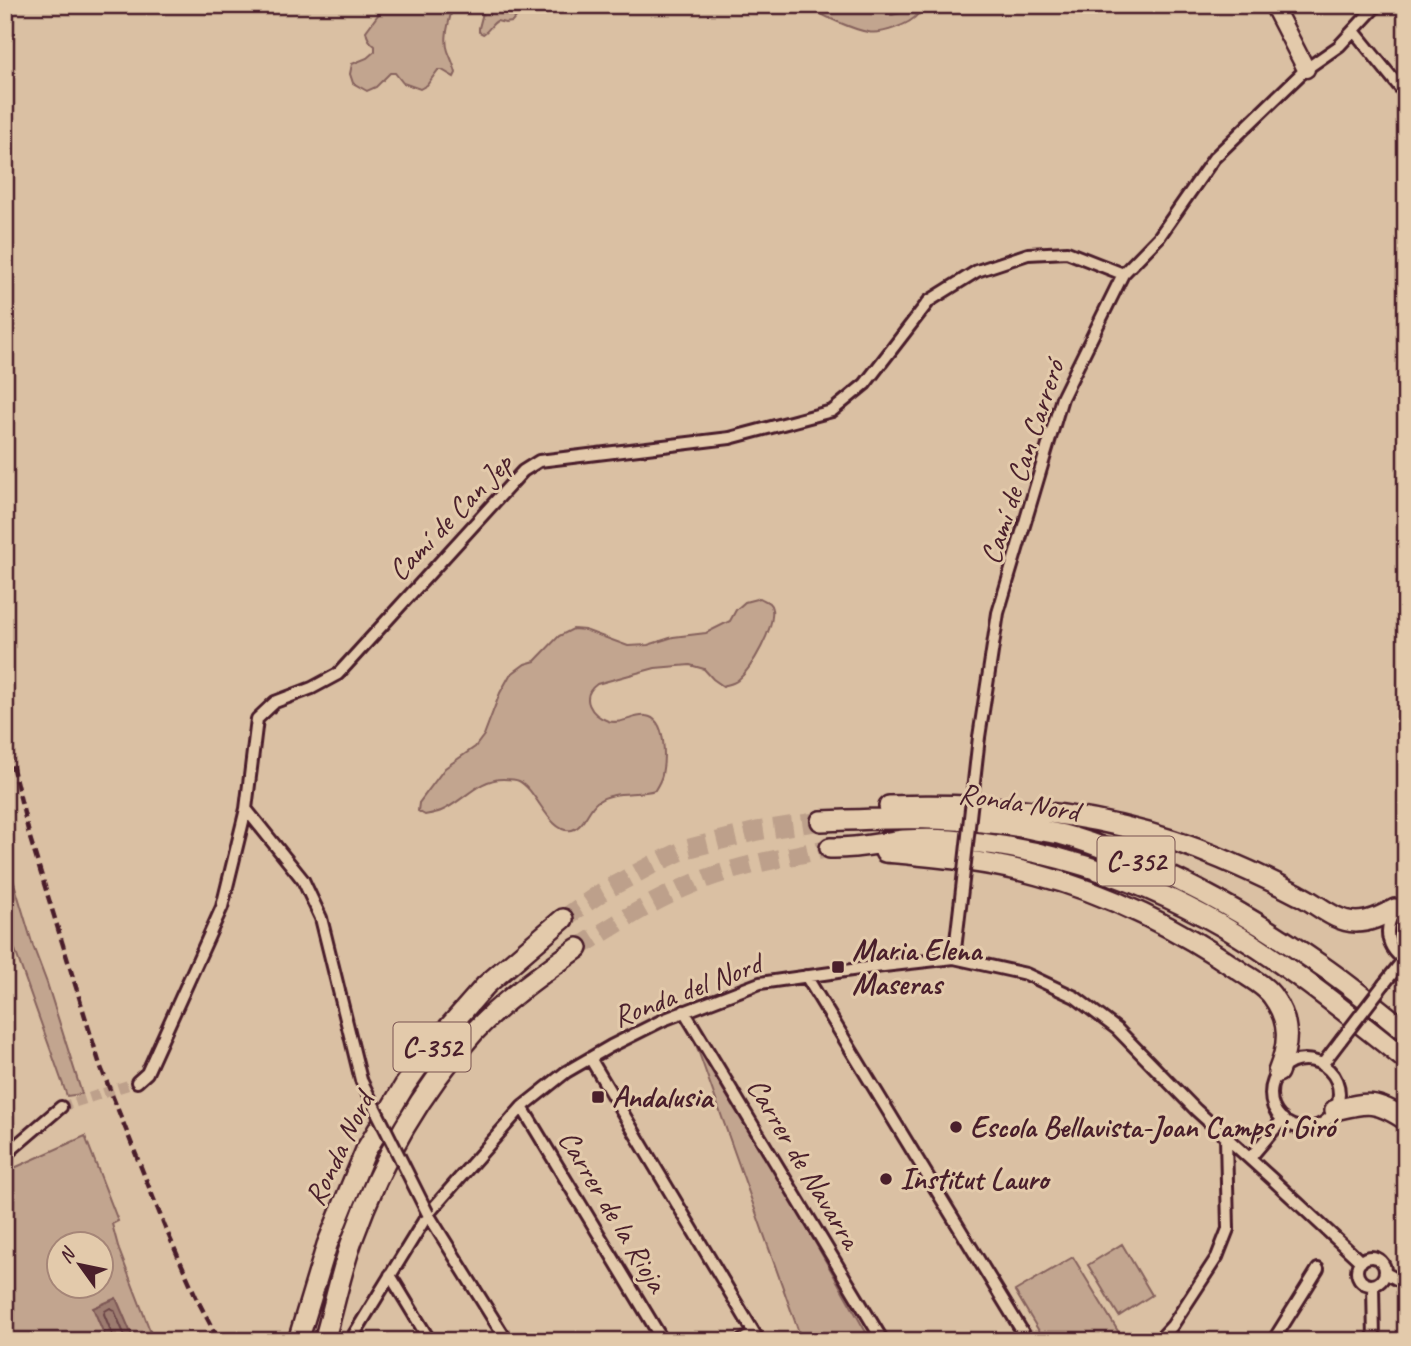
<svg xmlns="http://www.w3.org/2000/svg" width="1411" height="1346" viewBox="0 0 1411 1346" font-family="Caveat,sans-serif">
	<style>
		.green { fill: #c2a58f; stroke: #86625d; stroke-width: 2; fill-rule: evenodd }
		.water { fill: #9d7c70; stroke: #7c5754; stroke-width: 2 }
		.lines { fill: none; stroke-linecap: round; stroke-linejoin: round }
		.shore { stroke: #6b4447; stroke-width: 2 }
		.street-tunnel { stroke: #bda08b; stroke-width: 10; stroke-dasharray: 10 5; stroke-linecap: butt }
		.highway-tunnel { stroke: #bda08b; stroke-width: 19; stroke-dasharray: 19 10; stroke-linecap: butt }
		.street-casing { stroke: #4a1f2b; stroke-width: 16 }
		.secondary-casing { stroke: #4a1f2b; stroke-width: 21 }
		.highway-casing { stroke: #4a1f2b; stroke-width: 24 }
		.street { stroke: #e3caab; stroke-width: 10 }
		.secondary { stroke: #e3caab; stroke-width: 16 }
		.highway { stroke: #e3caab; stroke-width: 19 }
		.rail { stroke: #4a1f2b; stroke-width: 4.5; stroke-dasharray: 10 5; stroke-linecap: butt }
		.street-bridge-casing { stroke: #4a1f2b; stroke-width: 16; stroke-linecap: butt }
		.street-bridge { stroke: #e3caab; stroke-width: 10 }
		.poi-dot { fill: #4a1f2b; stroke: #e3caab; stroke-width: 2.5 }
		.labels { text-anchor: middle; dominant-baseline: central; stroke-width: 6; stroke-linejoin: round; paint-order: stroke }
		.shield { fill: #e3caab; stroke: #785251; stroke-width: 2 }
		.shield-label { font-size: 28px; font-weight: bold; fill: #4a1f2b }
		.street-label { font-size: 30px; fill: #4a1f2b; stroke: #e3caab }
		.poi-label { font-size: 30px; font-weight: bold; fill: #4a1f2b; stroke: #e3caab; text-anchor: start }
	</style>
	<rect width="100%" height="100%" fill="#dac0a3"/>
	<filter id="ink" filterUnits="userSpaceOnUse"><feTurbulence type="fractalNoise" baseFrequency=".0143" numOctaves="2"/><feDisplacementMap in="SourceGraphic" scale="14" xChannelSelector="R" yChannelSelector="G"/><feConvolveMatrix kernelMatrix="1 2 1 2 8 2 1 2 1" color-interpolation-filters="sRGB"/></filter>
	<g filter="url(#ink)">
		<!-- green -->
		<path class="green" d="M 383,5 L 453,5 C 450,19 443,37 448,51 C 451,59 454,65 456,73 L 454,77 L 442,70 L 438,70 L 427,85 L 420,89 L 403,83 L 395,73 L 390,73 L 376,87 L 367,91 L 353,83 L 350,74 L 352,64 L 367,58 L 375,51 L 375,46 C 369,42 367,38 366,31 L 380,12 Z
			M 485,5 L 526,5 L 512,22 L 505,23 L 497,21 C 491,24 489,31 483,34 L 479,32 L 479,28 Z
			M 808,5 L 884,5 L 883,12 C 893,19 904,10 915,10 L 918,14 C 911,24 881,35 868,32 C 855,30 818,15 808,5 Z
			M 760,598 C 765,601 771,602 772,609 C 775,627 752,668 738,680 C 734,684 728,684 723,686 L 713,679 L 704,669 L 690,665 L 655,668 L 597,684 C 579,697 591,715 608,721 C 622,725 635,714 646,716 C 667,718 665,760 662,775 C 661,780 658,785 655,790 C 637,796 613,790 597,802 C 588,809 584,827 572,830 C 550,835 537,790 519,781 C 515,779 506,779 503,779 C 478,779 463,802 441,811 C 436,813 430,814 425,815 L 418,811 L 419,803 L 445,768 L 475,747 L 484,735 L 500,693 L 510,675 L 525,664 L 535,661 L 559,636 L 573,629 L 585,630 L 628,646 L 648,645 L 673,637 L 706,633 L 730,621 L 736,610 L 745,602 Z
			M 5,853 L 33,946 L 47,983 L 82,1094 L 67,1096 L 15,950 L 5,950 Z
			M 684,1011 L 871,1341 L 802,1341 Z
			M 85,1136 L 118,1221 L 112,1224 L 119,1250 L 154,1341 L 5,1341 L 5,1173 L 12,1169 ZM 60,1244 L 102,1244 L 102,1286 L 60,1286 Z
			M 1122,1244 L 1152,1295 L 1119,1316 L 1088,1265 Z
			M 1073,1257 L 1124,1341 L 1045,1341 L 1015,1291 Z"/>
		<!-- water -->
		<path class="water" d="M 116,1298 L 133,1338 L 136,1338 L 137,1341 L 107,1341 L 93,1308 Z"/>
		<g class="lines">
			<!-- shore -->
			<path class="shore" d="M 113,1341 L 113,1336 L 104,1314 L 105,1311 L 110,1308 L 114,1310 L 127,1341"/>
			<!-- street-tunnel -->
			<path class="street-tunnel" d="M 61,1107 L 137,1082"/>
			<!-- highway-tunnel -->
			<path class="highway-tunnel" d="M 563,919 L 602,892 L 650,866 L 686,849 L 757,831 L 821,821
				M 578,948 C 619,922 660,896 705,879 C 745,864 788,857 830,848"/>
			<defs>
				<path id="street" d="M 1354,31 L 1406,95
					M 979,737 L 998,613 L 1062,398 L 1123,274 L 1159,237 L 1214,158 L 1306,69 L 1339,46 L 1377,5
					M 246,809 L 303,880 L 321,918 L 361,1080
					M 1406,901 C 1383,917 1381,946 1406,961
					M 954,958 L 960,907
					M 806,976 L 1028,1341
					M 1384,984 L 1403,960
					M 684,1011 L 883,1341
					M 590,1058 L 759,1341
					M1271 1094a34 34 0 1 1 68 0a34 34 0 1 1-68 0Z
					M 1322,1065 L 1341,1040
					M 137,1082 L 147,1073 L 222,907 L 246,809 L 257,719 L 275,702 L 312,688 L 338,674 L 523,471 L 539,461 L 730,438 L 832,411 L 865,384 L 929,301 L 977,271 L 1028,254 L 1067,252 L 1123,274
					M 522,1107 L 663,1341
					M 5,1155 L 61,1107
					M 1250,1158 L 1283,1119
					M 428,1214 L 507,1341
					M1357 1271a14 14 0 1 1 28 0a14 14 0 1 1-28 0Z
					M 1385,1273 L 1406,1284
					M 390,1275 L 430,1341
					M 1373,1285 L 1374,1341
					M 350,1341 L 428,1214 L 522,1107 L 566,1072 L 611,1046 L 663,1020 L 760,983 L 866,968 L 954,958 L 1026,974 L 1075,997 L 1117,1029 L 1196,1110 L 1271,1178 L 1361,1262
					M 741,1341 L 754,1333
					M 1158,1341 L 1172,1326 L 1217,1257 L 1228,1229 L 1226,1137
					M 1273,1341 L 1318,1269"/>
				<path id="secondary" d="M 1273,5 L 1306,69"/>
				<path id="highway" d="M 889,806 C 1002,802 1118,814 1222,859 C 1248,870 1274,882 1299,895 C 1318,904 1333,921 1356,922 C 1370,922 1383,915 1395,909
					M 821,821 C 892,818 956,816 1027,828 C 1039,831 1051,832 1063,835 C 1083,840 1104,848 1123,856 C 1195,884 1259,922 1322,966 C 1351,986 1378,1009 1406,1031
					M 830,848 C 855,849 879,843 904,840 C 919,839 936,839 951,840 C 1061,848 1166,888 1258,948 C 1309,982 1357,1021 1406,1060
					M 885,852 C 938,857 987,861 1038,875 C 1108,893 1181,930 1240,971 C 1250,978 1266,986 1273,997 C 1291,1022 1289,1045 1278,1072
					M 1335,1110 C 1368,1102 1376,1100 1406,1120
					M 298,1341 L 327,1245 L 342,1208 L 366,1150 L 405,1085 L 435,1043 L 486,985 L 563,919
					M 324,1341 C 334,1307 341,1271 353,1238 C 380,1163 421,1091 474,1032 C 503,1001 543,973 578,948"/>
			</defs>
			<!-- street casing -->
			<use href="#street" class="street-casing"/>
			<!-- secondary casing -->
			<use href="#secondary" class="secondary-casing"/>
			<!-- highway casing -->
			<use href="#highway" class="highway-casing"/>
			<!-- street -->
			<use href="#street" class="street"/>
			<!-- secondary -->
			<use href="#secondary" class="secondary"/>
			<!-- highway -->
			<use href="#highway" class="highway"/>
			<!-- rail -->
			<path class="rail" d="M 5,736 L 30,838 L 100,1065 L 165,1227 L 197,1299 L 219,1341"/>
			<defs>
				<path id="street-bridge" d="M 960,907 L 979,737
					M 1341,1040 L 1384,984
					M 361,1080 L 428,1214"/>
			</defs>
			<!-- street-bridge casing -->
			<use href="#street-bridge" class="street-bridge-casing"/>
			<!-- street-bridge -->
			<use href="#street-bridge" class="street-bridge"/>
		</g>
	</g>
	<!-- markers -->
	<g class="poi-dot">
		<rect x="831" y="960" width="14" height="14" rx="3.5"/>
		<rect x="591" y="1090" width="14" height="14" rx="3.5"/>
		<circle cx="956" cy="1127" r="7"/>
		<circle cx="886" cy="1179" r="7"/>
	</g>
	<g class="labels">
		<!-- shield labels -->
		<g class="shield">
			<rect x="1097.5" y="836.5" width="77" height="49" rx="5"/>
			<rect x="393.5" y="1022.5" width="77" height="49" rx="5"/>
		</g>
		<g class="shield-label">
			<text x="1136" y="861">C-352</text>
			<text x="432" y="1047">C-352</text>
		</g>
		<!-- street labels -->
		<g class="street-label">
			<text transform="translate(1022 462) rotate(-72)">Camí de Can Carreró</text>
			<text transform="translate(450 517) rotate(-46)">Camí de Can Jep</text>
			<text transform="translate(1019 802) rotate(9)">Ronda Nord</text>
			<text transform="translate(687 990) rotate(-21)">Ronda del Nord</text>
			<text transform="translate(339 1149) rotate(-64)">Ronda Nord</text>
			<text transform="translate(804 1163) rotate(59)">Carrer de Navarra</text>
			<text transform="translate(613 1211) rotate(59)">Carrer de la Rioja</text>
		</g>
		<!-- poi labels -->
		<g class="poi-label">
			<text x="852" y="950">Maria Elena<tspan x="852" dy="34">Maseras</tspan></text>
			<text x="612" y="1097">Andalusia</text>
			<text x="970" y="1127">Escola Bellavista-Joan Camps i Giró</text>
			<text x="900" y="1179">Institut Lauro</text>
		</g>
	</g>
	<!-- margin -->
	<rect width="1411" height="1346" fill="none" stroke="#e3caab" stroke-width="28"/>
	<rect x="14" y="14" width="1383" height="1318" fill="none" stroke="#4a1f2b" stroke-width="2.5" filter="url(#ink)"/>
	<!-- north arrow -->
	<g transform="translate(80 1265) rotate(303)"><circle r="33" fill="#e3caab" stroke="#a68678" stroke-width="2"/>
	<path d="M0-5L12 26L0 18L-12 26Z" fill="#4a1f2b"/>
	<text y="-10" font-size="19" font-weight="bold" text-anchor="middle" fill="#4a1f2b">N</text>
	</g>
</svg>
